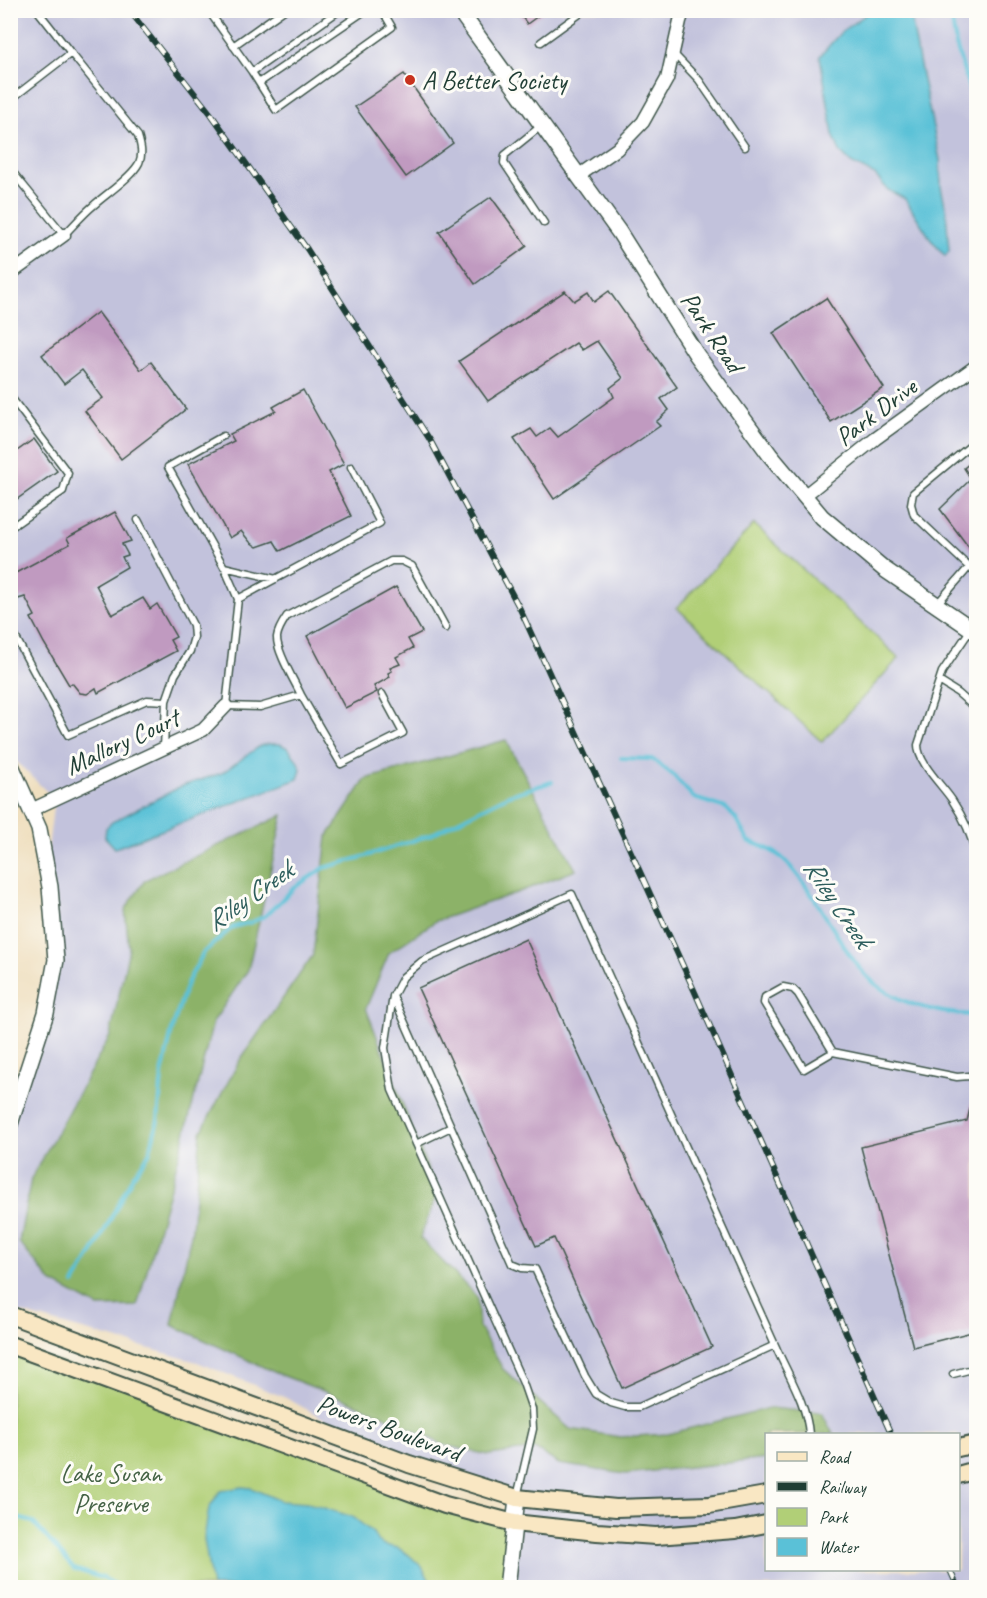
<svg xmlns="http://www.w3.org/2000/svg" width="987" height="1598" viewBox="0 0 987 1598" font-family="Caveat,sans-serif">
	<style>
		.industrial { fill: #c2c2dc; fill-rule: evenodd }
		.green { fill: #b1cf77; stroke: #688656; stroke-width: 1.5 }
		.forest { fill: #8cb268; stroke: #56784e; stroke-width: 1.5 }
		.water { fill: #5ac1d7; stroke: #3c7f86; stroke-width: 1.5 }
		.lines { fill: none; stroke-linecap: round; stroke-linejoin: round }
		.stream { stroke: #5ac1d7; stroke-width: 4 }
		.building { fill: #c09ac0 }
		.service-casing { stroke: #3e5549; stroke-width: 9 }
		.minor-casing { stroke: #3e5549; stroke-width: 15 }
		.tertiary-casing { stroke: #3e5549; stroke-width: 18 }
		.secondary-casing { stroke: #3e5549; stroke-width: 20 }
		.service { stroke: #fff; stroke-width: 6 }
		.minor { stroke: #fff; stroke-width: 12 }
		.tertiary { stroke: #fff; stroke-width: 15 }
		.secondary { stroke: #f9e7c3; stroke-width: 16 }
		.rail-casing { stroke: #1f3d34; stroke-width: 6 }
		.rail { stroke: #fdfcf7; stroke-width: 4; stroke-dasharray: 11; stroke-linecap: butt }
		.poi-dot { fill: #c8321e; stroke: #fdfcf7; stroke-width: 2 }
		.labels { text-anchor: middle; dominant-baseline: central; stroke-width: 6; stroke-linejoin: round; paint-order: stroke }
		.poi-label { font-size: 26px; fill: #1f3d34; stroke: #fdfcf7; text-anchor: start }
		.street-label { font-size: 26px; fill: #1f3d34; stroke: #fdfcf7 }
		.park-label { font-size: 26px; fill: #446245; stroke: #fdfcf7 }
		.water-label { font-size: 27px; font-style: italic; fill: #2e5e5d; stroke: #fdfcf7 }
	</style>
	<rect width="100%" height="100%" fill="#fdfcf7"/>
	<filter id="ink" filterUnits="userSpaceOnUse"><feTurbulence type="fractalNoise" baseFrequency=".0167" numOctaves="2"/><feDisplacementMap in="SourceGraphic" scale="12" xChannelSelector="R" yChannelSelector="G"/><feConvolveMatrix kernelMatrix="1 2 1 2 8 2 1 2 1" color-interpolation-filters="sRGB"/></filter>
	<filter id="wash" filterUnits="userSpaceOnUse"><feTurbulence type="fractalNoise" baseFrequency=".008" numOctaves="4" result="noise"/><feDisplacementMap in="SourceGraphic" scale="24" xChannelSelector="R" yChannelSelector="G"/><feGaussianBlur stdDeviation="1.35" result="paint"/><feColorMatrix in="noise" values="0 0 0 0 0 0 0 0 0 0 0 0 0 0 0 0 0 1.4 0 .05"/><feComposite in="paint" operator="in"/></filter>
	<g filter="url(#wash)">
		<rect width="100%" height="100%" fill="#efdfbf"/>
		<!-- industrial -->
		<path class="industrial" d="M 10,11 L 976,11 L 976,1587 L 508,1587 L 517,1497 L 401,1461 L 286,1398 L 197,1362 L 11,1310 L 11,1123 L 34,1051 L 54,934 L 46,866 L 54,799 L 10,755 ZM 766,1434 L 958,1434 L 958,1570 L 766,1570 Z"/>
		<!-- green -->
		<path class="green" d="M 754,524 L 899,658 L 822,742 L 677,608 Z
			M 10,1345 L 514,1523 L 507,1587 L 11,1587 Z"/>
		<!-- forest -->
		<path class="forest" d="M 506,740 L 576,870 L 519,892 L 436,921 L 389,953 L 366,1008 L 437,1194 L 420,1238 L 477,1297 L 479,1327 L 503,1369 L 570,1429 L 620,1437 L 668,1434 L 769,1408 L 822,1413 L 833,1434 L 766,1434 L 766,1459 L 625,1474 L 559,1464 L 535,1449 L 489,1455 L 444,1445 L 372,1410 L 274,1372 L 172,1325 L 192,1230 L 201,1132 L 240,1060 L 313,955 L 327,837 L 366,779 Z
			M 283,815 L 248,970 L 213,1022 L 184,1138 L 137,1306 L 98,1307 L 51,1282 L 19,1242 L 31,1179 L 110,1036 L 129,949 L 125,910 L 145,880 Z"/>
		<!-- water -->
		<path class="water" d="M 871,11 L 910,11 L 919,61 L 940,160 L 941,187 L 946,209 L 949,251 L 945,256 L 932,241 L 905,199 L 888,190 L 875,175 L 851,163 L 840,152 L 833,134 L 820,56 L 842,31 Z
			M 269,744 L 280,744 L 288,748 L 297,760 L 301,770 L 298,779 L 115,848 L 105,837 L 106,828 L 112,822 L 182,786 L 222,773 L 260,746 Z
			M 242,1487 L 251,1488 L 281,1501 L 308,1503 L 353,1517 L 373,1533 L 377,1540 L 384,1545 L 398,1548 L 409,1555 L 422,1567 L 429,1579 L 431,1587 L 212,1587 L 204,1539 L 209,1508 L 220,1491 Z"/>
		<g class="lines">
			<!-- stream -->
			<path class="stream" d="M 948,10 L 951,15 L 956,45 L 976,111
				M 621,758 L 652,759 L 672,774 L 694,798 L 726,808 L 736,819 L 748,841 C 781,852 785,859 805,885 C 824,911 838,940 858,966 C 885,1002 934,1014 976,1015
				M 74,1284 L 97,1245 L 133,1176 L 149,1154 L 158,1120 L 162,1074 L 173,1026 L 187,983 L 204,952 L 233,927 L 252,922 L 265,916 L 295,887 L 324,868 L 366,856 L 430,835 L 509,795 L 552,782
				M 10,1516 L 33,1522 L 74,1569 L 103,1578 L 122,1588"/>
		</g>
		<g id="blocks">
			<!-- building -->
			<path class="building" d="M 517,10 L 546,10 L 527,24 Z
				M 404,74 L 453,143 L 406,177 L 355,107 Z
				M 491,197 L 527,246 L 475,284 L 439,232 Z
				M 565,291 L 574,301 L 588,292 L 594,302 L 609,291 L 677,387 L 661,399 L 669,410 L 656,422 L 660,426 L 554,499 L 514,439 L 531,429 L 537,437 L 550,428 L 558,437 L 614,397 L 610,388 L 623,378 L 597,341 L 582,350 L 576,343 L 488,401 L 459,361 Z
				M 826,298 L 884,388 L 831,422 L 773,333 Z
				M 98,312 L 141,370 L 151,362 L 186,409 L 121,459 L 85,411 L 103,398 L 82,370 L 64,384 L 42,355 Z
				M 303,390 L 344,464 L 329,472 L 351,516 L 280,551 L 274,541 L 257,547 L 250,542 L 241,531 L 230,538 L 188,464 L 234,441 L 230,434 L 276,411 L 273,407 Z
				M 34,439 L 57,471 L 10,504 L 10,456 Z
				M 976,458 L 976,557 L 940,509 L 971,479 L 964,468 Z
				M 115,512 L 131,541 L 122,544 L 128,555 L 122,557 L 127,567 L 96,585 L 112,615 L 143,598 L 150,609 L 157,604 L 176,637 L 170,640 L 176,651 L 98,693 L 96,688 L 87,694 L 80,693 L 72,683 L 69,685 L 44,643 L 31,618 L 35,616 L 25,597 L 18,599 L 10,582 L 10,576 L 70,544 L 67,538 Z
				M 396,587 L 422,632 L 408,639 L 413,648 L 396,657 L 400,664 L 390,668 L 392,671 L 388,673 L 390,677 L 374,686 L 377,692 L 345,708 L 307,636 Z
				M 526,939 L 712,1347 L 622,1388 L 554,1238 L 536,1246 L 418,988 Z
				M 973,1097 L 976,1097 L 976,1331 L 913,1347 L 861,1147 L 967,1121 Z"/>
		</g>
	</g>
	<g filter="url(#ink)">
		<use href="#blocks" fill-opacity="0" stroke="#3e5549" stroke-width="1.5"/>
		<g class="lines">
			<defs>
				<path id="service" d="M 208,10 L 252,72 L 340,10
					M 541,42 L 585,10
					M 233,46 L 284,10
					M 673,53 L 699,80 L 745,147
					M 252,72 L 276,110 L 392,27 L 382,10
					M 259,83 L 366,10
					M 10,100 L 71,53 L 37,10
					M 541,126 L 505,155 L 504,163 L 544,223
					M 10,169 L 64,235 C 74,225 83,214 94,205 C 106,194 132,177 139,163 C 143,154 141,146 138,136 L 71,53
					M 10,396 L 68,473 L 63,491 L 10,528
					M 223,436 L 168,467 L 224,567 L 238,599
					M 351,467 L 380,523 L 238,599 L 226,706 L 260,707 L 301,695 L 341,764 L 403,733 L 382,694
					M 138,520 L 193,625 L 194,637 L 190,651 L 175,675 L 166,701 L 164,748
					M 224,567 L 276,579
					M 969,567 L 914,515 L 911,504 L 913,493 L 976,441
					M 937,604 L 969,567 L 976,573
					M 10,627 L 68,735 L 147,700 L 166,701
					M 971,629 L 942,672 L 918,745 C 918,763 942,785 952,800 C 964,818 972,836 976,856
					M 939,681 L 958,693 L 976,709
					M 301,695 C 295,682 276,651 277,637 C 278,629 283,622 287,616 L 391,561 L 402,561 L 412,566 L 446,628
					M 393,996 L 512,1264 L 522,1268 L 535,1269 L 585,1376 L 596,1394 L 611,1403 L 625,1407 L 639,1407 L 775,1345 L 572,894 L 422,961 L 403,977 L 393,996 L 385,1048 L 392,1090 L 523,1383 L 532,1409 L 533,1429 L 517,1497
					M 833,1052 L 798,994 L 793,989 L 783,987 L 765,997 L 764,1003 L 804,1069 L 833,1052 L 957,1077 L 969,1076 L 976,1078
					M 416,1144 L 451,1127
					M 775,1345 C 787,1373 807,1404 809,1434
					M 953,1374 L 976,1368"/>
				<path id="minor" d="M 578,176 L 617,149 L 643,122 L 667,79 L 680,21 L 684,10
					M 10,274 L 64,235
					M 804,496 L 875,439 L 976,366
					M 31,810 L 203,730 L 226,706"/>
				<path id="tertiary" d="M 459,10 L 619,232 L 696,354 L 770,455 L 822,517 L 884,569 L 976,632
					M 10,763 L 39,829 L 50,887 L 56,960 L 46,1013 L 10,1124
					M 507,1588 L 517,1498"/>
				<path id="secondary" d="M 10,1315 L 409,1464 L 517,1498 L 616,1508 L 709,1505 L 766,1495
					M 10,1345 L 445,1505 L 514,1523 L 597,1532 L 656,1536 L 735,1530 L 766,1524
					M 958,1448 L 976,1444
					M 958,1475 L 976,1470"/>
			</defs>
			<!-- service casing -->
			<use href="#service" class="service-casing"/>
			<!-- minor casing -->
			<use href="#minor" class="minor-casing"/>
			<!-- tertiary casing -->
			<use href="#tertiary" class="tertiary-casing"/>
			<!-- secondary casing -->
			<use href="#secondary" class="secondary-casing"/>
			<!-- service -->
			<use href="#service" class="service"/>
			<!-- minor -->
			<use href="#minor" class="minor"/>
			<!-- tertiary -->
			<use href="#tertiary" class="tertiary"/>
			<!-- secondary -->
			<use href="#secondary" class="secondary"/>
			<defs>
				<path id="rail" d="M 129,10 L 211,114 L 307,249 L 430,440 L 520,609 L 694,990 L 891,1434
					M 950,1570 L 958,1588"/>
			</defs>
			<!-- rail casing -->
			<use href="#rail" class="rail-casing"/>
			<!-- rail -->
			<use href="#rail" class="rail"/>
		</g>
	</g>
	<!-- markers -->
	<circle class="poi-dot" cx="410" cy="80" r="6"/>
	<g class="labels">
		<!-- poi labels -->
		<g class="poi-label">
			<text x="422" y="80">A Better Society</text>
		</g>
		<!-- street labels -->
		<g class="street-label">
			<text transform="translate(712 332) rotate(56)">Park Road</text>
			<text transform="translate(876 412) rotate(-37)">Park Drive</text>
			<text transform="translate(122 742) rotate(-25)">Mallory Court</text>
			<text transform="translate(389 1428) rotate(20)">Powers Boulevard</text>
		</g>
		<!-- park labels -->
		<g class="park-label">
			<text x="111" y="1473">Lake Susan<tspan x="111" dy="30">Preserve</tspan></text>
		</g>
		<!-- water labels -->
		<g class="water-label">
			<text transform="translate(249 896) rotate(-35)">Riley Creek</text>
			<text transform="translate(838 903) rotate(56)">Riley Creek</text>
		</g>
	</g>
	<!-- margin -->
	<rect width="987" height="1598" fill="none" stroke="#fdfcf7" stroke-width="36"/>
	<!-- legend -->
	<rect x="765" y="1433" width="195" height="138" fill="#fdfcf7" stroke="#a4b0a9" stroke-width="1.5"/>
	<rect x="777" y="1452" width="30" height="9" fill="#f9e7c3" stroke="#a4b0a9" stroke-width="1.5"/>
	<text x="819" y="1463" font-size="18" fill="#1f3d34">Road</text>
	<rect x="777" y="1482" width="30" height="9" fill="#1f3d34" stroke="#a4b0a9" stroke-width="1.5"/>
	<text x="819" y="1493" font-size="18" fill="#1f3d34">Railway</text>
	<rect x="777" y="1508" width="30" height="18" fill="#b1cf77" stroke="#a4b0a9" stroke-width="1.5"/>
	<text x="819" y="1523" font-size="18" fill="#1f3d34">Park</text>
	<rect x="777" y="1538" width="30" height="18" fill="#5ac1d7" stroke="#a4b0a9" stroke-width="1.5"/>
	<text x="819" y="1553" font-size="18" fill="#1f3d34">Water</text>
</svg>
